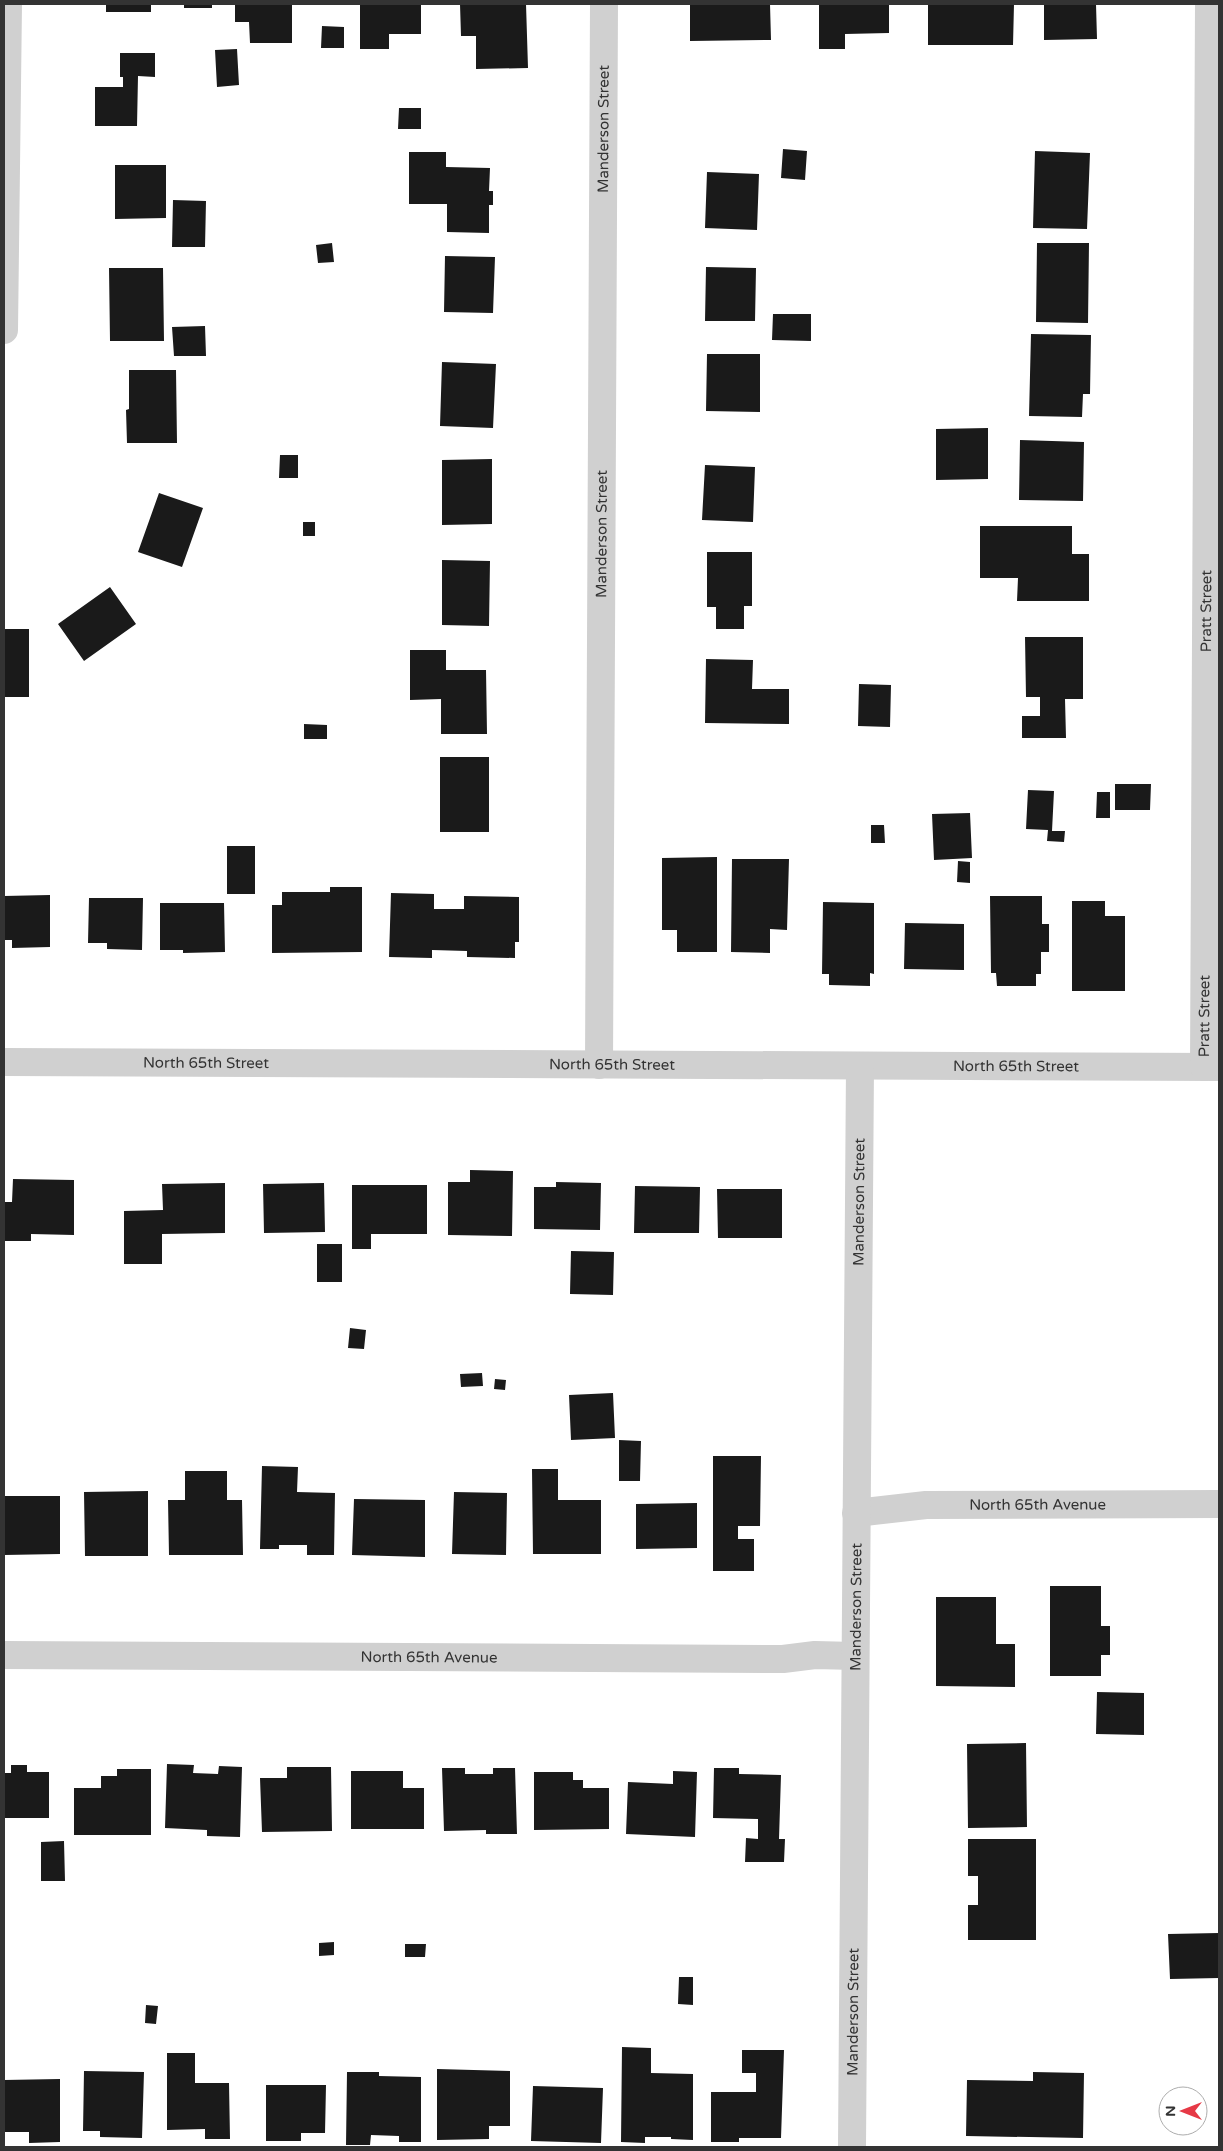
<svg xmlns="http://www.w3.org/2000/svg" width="1223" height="2151" viewBox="0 0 1223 2151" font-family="'Varela Round',sans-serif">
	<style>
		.building { fill: #1a1a1a }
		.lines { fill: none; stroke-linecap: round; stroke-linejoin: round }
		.street { stroke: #d0d0d0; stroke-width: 28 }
		.labels { text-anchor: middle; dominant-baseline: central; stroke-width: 5; stroke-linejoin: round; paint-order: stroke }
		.street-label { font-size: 15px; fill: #333; stroke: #fff }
	</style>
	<rect width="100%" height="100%" fill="#fff"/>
	<!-- building -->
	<path class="building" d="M 106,4 L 151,4 L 151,12 L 106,12 Z
		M 184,4 L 212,4 L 212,8 L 184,8 Z
		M 235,4 L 292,4 L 292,43 L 250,43 L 249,22 L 235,22 Z
		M 360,4 L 421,4 L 421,34 L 389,34 L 389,49 L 360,49 Z
		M 460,4 L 526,4 L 528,68 L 476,69 L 476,36 L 461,36 Z
		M 690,4 L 770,4 L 771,40 L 690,41 Z
		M 819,4 L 889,4 L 889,33 L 845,34 L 845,49 L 819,49 Z
		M 928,4 L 1014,4 L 1013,45 L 928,45 Z
		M 1044,4 L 1096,4 L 1097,39 L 1044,40 Z
		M 322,26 L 344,27 L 344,48 L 321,48 Z
		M 237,49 L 239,85 L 217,87 L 215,50 Z
		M 120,53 L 155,53 L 155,77 L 138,76 L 137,126 L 95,126 L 95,87 L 123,87 L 123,77 L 120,77 Z
		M 399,108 L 421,108 L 421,129 L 398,129 Z
		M 783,149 L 807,151 L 805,180 L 781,178 Z
		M 1035,151 L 1090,153 L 1087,229 L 1033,228 Z
		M 409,152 L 446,152 L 446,167 L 490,168 L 489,191 L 493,191 L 493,205 L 489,205 L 489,233 L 447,232 L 447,204 L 409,204 Z
		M 115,165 L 166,165 L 166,218 L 115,219 Z
		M 707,172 L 759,174 L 757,230 L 705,228 Z
		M 173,200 L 206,201 L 205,247 L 172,247 Z
		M 332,243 L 334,262 L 318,263 L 316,245 Z
		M 1037,243 L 1089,243 L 1088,323 L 1036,322 Z
		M 445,256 L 495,257 L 493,313 L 444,312 Z
		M 706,267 L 756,268 L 755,321 L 705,321 Z
		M 109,268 L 163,268 L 164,341 L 110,341 Z
		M 773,314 L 811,314 L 811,341 L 772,340 Z
		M 205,326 L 206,356 L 174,356 L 172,327 Z
		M 1031,334 L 1091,335 L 1090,394 L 1083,394 L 1082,417 L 1029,416 Z
		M 707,354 L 760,354 L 760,412 L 706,411 Z
		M 442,362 L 496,364 L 493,428 L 440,426 Z
		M 129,370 L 176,370 L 177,443 L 127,443 L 126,410 L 129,409 Z
		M 988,428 L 988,479 L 936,480 L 936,429 Z
		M 1020,440 L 1084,442 L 1083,501 L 1019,500 Z
		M 280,455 L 298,455 L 298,478 L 279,478 Z
		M 492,459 L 492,524 L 442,525 L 442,460 Z
		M 705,465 L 755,467 L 753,522 L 702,520 Z
		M 159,493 L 203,508 L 182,567 L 138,552 Z
		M 303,522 L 315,522 L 315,536 L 303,536 Z
		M 980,526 L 1072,526 L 1072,554 L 1089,554 L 1089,601 L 1017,601 L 1018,578 L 980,578 Z
		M 707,552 L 752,552 L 752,606 L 744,606 L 744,629 L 716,629 L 716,607 L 707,607 Z
		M 442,560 L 490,561 L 489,626 L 442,625 Z
		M 110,587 L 136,624 L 84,661 L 58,624 Z
		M 4,629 L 29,629 L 29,697 L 4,697 Z
		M 1025,637 L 1083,637 L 1083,699 L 1065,699 L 1066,738 L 1022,738 L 1022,716 L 1040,716 L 1040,697 L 1026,697 Z
		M 410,650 L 446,650 L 446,670 L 486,670 L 487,734 L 441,734 L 441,699 L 410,700 Z
		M 706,659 L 753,660 L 752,689 L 789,689 L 789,724 L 705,723 Z
		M 859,684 L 891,685 L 890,727 L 858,726 Z
		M 304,724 L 327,725 L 327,739 L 304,739 Z
		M 440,757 L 489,757 L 489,832 L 440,832 Z
		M 1115,784 L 1151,784 L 1150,810 L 1115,810 Z
		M 1028,790 L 1054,791 L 1052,831 L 1065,831 L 1064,842 L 1047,841 L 1048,830 L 1026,829 Z
		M 1097,792 L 1110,792 L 1110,818 L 1096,818 Z
		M 970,813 L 972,858 L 934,860 L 932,814 Z
		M 871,825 L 884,825 L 885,843 L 871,843 Z
		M 227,846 L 255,846 L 255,894 L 227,894 Z
		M 717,857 L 717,952 L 677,952 L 677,930 L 662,930 L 662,858 Z
		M 732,859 L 789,859 L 787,930 L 770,929 L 770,953 L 731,952 Z
		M 958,861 L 970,862 L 970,883 L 957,882 Z
		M 330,887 L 362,887 L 362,952 L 272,953 L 272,905 L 282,905 L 282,892 L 330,892 Z
		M 391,893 L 434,894 L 434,909 L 464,909 L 464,896 L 519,897 L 519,942 L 515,942 L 515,958 L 467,957 L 467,951 L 432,950 L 432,958 L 389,957 Z
		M 50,895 L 50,947 L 12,948 L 12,940 L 4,940 L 4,896 Z
		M 990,896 L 1042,896 L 1042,924 L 1049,924 L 1049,952 L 1041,952 L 1041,974 L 1036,974 L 1036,986 L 997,986 L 996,973 L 991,973 Z
		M 89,898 L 143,898 L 142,950 L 107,949 L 107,943 L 88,943 Z
		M 1072,901 L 1105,901 L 1105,916 L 1125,916 L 1125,991 L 1072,991 Z
		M 823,902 L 874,903 L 874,974 L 870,973 L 870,986 L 829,985 L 829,974 L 822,974 Z
		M 160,903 L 224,903 L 225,952 L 183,953 L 183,950 L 160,950 Z
		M 905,923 L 964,924 L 964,970 L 904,969 Z
		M 470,1170 L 513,1171 L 512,1236 L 448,1235 L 448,1182 L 470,1182 Z
		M 13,1179 L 74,1180 L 74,1235 L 31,1234 L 31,1241 L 4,1241 L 4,1202 L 12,1202 Z
		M 556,1182 L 601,1183 L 600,1230 L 534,1229 L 534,1187 L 556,1187 Z
		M 225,1183 L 225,1233 L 162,1234 L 162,1264 L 124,1264 L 124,1211 L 163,1210 L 162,1184 Z
		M 324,1183 L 325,1232 L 264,1233 L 263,1184 Z
		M 352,1185 L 427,1185 L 427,1234 L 371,1234 L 371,1249 L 352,1249 Z
		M 635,1186 L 700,1187 L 699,1233 L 634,1233 Z
		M 717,1189 L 782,1189 L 782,1238 L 718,1238 Z
		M 317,1244 L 342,1244 L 342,1282 L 317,1282 Z
		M 571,1251 L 614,1252 L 613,1295 L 570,1294 Z
		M 350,1328 L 366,1330 L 364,1349 L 348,1348 Z
		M 482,1373 L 483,1386 L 461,1387 L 460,1374 Z
		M 495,1379 L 506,1380 L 505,1390 L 494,1389 Z
		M 613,1393 L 615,1438 L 571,1440 L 569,1395 Z
		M 619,1440 L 641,1441 L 640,1481 L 619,1481 Z
		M 713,1456 L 761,1456 L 760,1526 L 738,1526 L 738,1539 L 754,1539 L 754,1571 L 713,1571 Z
		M 262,1466 L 298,1467 L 297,1492 L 335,1493 L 334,1555 L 307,1555 L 307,1545 L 279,1545 L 279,1549 L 260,1549 Z
		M 532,1469 L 558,1469 L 558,1500 L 601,1500 L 601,1554 L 533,1554 Z
		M 185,1471 L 227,1471 L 227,1500 L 242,1500 L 243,1555 L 169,1555 L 168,1500 L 185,1500 Z
		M 148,1491 L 148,1556 L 85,1556 L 84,1492 Z
		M 454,1492 L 507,1493 L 506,1555 L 452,1554 Z
		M 4,1496 L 60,1496 L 60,1554 L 4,1555 Z
		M 354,1499 L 425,1500 L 425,1557 L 352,1555 Z
		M 697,1503 L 697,1548 L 636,1549 L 636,1504 Z
		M 1050,1586 L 1101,1586 L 1101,1626 L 1110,1626 L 1110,1655 L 1101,1655 L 1101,1676 L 1050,1676 Z
		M 936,1597 L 996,1597 L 996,1644 L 1015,1644 L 1015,1687 L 936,1686 Z
		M 1097,1692 L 1144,1693 L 1144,1735 L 1096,1734 Z
		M 1026,1743 L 1027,1827 L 968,1828 L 967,1744 Z
		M 167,1764 L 194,1765 L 193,1773 L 218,1774 L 219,1766 L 242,1767 L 240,1837 L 207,1836 L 207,1830 L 165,1828 Z
		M 11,1765 L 27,1765 L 27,1772 L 49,1772 L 49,1818 L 4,1818 L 4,1773 L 11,1773 Z
		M 287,1767 L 331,1767 L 332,1831 L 262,1832 L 260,1778 L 287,1778 Z
		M 442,1768 L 465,1768 L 465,1774 L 493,1774 L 493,1768 L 515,1768 L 517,1834 L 486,1834 L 486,1830 L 444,1831 Z
		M 714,1768 L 739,1768 L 739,1774 L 781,1775 L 779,1839 L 785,1839 L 784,1862 L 745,1862 L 746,1838 L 758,1839 L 758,1819 L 713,1818 Z
		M 117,1769 L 151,1769 L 151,1835 L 74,1835 L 74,1788 L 101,1788 L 101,1776 L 117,1776 Z
		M 351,1771 L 403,1771 L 403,1788 L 424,1788 L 424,1829 L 351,1829 Z
		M 673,1771 L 697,1772 L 695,1837 L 626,1834 L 628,1782 L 673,1784 Z
		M 534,1772 L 573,1772 L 573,1780 L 583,1780 L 583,1788 L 609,1788 L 609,1829 L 534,1830 Z
		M 968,1839 L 1036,1839 L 1036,1940 L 968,1940 L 968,1905 L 978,1905 L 978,1876 L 968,1876 Z
		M 64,1841 L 65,1881 L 41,1881 L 41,1842 Z
		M 1219,1933 L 1219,1978 L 1170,1979 L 1168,1934 Z
		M 334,1942 L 334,1955 L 319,1956 L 319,1943 Z
		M 405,1944 L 426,1944 L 425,1957 L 405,1957 Z
		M 679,1977 L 693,1977 L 693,2005 L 678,2004 Z
		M 146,2005 L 158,2006 L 156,2024 L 145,2023 Z
		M 622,2047 L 651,2048 L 651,2073 L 693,2074 L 693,2140 L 671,2139 L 671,2137 L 645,2137 L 645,2143 L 621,2142 Z
		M 742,2050 L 784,2050 L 781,2138 L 739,2138 L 739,2142 L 711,2142 L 711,2092 L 756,2092 L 756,2073 L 742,2073 Z
		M 167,2053 L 195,2053 L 195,2083 L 229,2083 L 230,2139 L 205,2139 L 205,2129 L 167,2130 Z
		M 437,2069 L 510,2071 L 510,2126 L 489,2126 L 489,2139 L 437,2140 Z
		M 84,2071 L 144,2072 L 142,2138 L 100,2137 L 100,2131 L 83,2131 Z
		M 347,2072 L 379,2072 L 379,2076 L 421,2077 L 421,2142 L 399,2142 L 399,2136 L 371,2135 L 370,2145 L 346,2145 Z
		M 1033,2072 L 1084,2073 L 1083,2138 L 966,2136 L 967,2080 L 1033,2081 Z
		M 60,2079 L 60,2142 L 29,2143 L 29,2132 L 4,2132 L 4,2080 Z
		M 266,2085 L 326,2085 L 325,2133 L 301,2133 L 301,2141 L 266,2141 Z
		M 533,2086 L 603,2088 L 601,2143 L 531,2141 Z"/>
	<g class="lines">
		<!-- street -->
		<g class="street">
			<path d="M 4,330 L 8,4"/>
			<path id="s1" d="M 4,1062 L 1219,1067"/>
			<path id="s2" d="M 599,1065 L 604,4"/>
			<path id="s3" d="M 1204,1067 L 1209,4"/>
			<path id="s4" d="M 856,1513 L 926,1505 L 1219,1504"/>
			<path id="s5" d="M 4,1655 L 783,1659 L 815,1655 L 855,1656"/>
			<path id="s6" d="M 852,2147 L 860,1066"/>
		</g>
	</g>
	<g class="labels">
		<!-- street labels -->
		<g class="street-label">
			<text stroke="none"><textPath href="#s2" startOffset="936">Manderson Street</textPath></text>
			<text stroke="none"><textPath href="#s2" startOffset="531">Manderson Street</textPath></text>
			<text stroke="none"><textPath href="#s3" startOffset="456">Pratt Street</textPath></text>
			<text stroke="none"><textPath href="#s3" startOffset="51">Pratt Street</textPath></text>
			<text stroke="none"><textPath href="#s1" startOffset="202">North 65th Street</textPath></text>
			<text stroke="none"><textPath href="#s1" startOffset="608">North 65th Street</textPath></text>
			<text stroke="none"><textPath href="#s1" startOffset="1012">North 65th Street</textPath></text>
			<text stroke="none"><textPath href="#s6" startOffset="945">Manderson Street</textPath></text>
			<text stroke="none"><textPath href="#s4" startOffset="182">North 65th Avenue</textPath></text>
			<text stroke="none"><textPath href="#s6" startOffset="540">Manderson Street</textPath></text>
			<text stroke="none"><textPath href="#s5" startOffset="425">North 65th Avenue</textPath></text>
			<text stroke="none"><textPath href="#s6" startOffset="135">Manderson Street</textPath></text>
		</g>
	</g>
	<!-- border -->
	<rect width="1223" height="2151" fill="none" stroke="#333333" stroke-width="10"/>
	<!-- north arrow -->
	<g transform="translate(1183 2111) rotate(270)"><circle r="24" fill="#ffffff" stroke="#adadad"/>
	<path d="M0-4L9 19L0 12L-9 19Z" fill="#e63946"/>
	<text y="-8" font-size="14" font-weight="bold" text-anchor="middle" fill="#333333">N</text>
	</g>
</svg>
